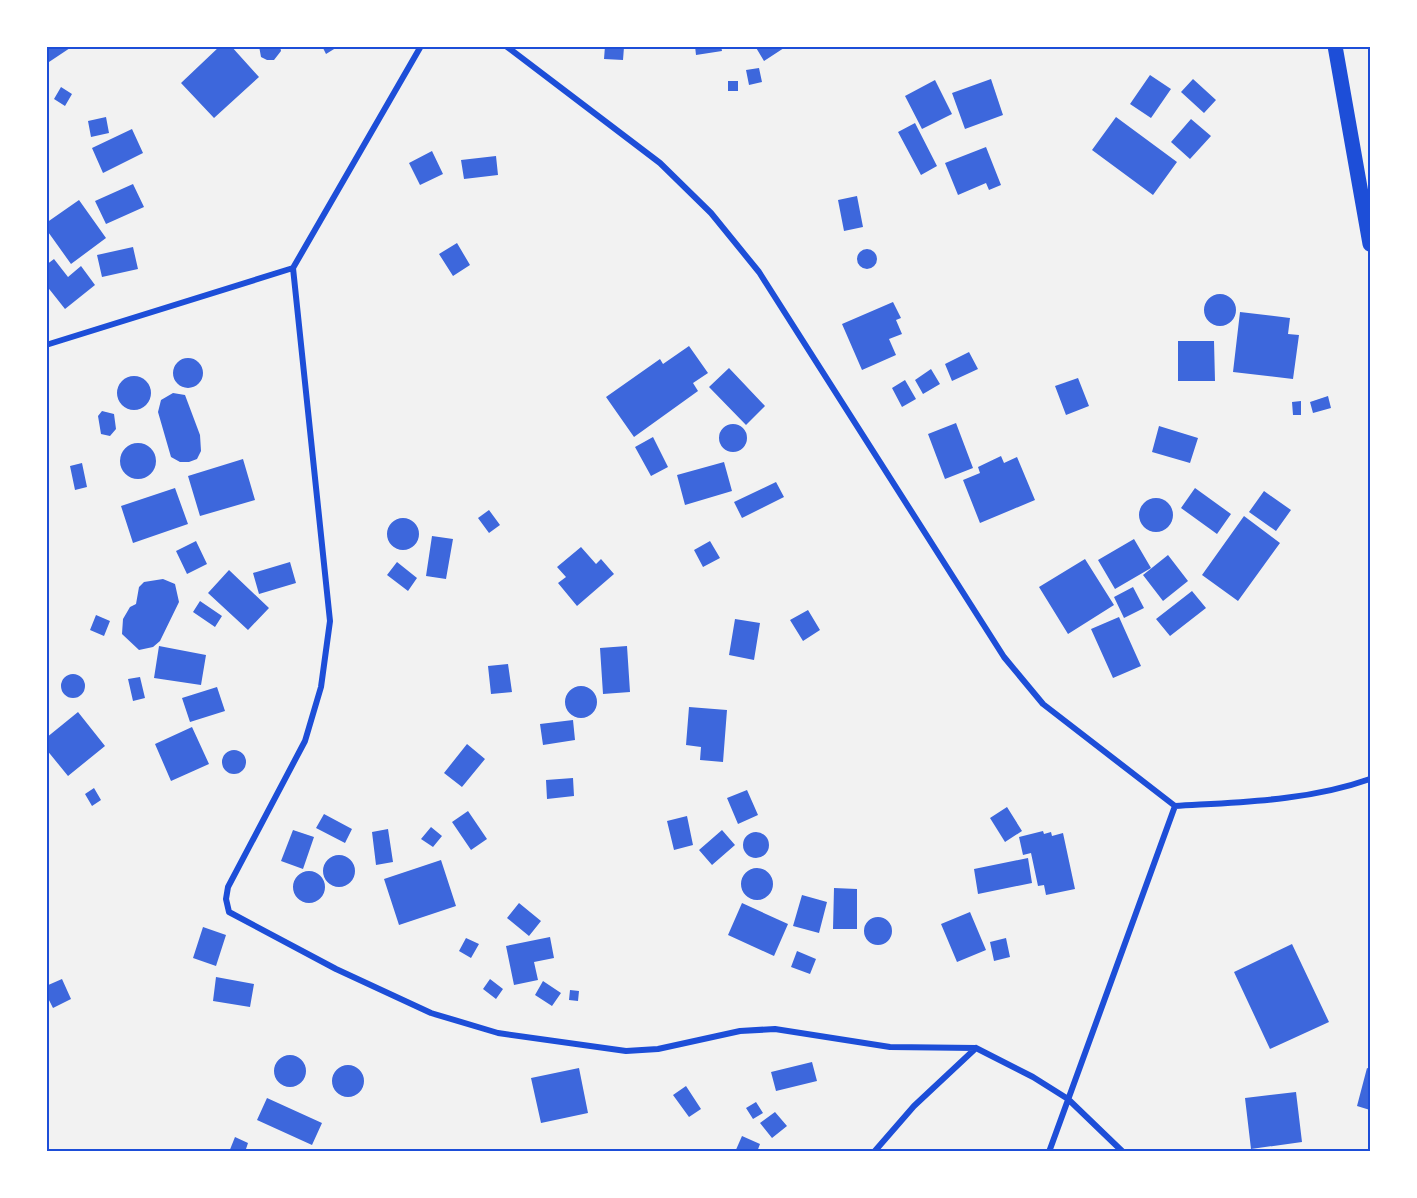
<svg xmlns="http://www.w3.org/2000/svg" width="1417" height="1198" viewBox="0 0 1417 1198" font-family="'Nunito Sans',sans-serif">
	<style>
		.building { fill: #3d67dc }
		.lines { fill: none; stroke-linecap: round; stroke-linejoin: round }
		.minor { stroke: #1d4ed8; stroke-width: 6 }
		.primary { stroke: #1d4ed8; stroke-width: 15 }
		.neatline { fill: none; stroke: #1d4ed8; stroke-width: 2 }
	</style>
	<rect width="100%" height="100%" fill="#f2f2f2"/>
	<!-- building -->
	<path class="building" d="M 46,46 L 73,46 L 46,64 Z
		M 220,46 L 231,46 L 259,77 L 214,118 L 181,83 Z
		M 259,46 L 280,46 L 281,51 L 274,60 L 267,60 L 261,57 Z
		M 322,46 L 339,46 L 326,54 Z
		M 605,46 L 624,47 L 623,60 L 604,59 Z
		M 695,46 L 721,46 L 722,51 L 696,55 Z
		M 755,46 L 787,46 L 764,61 Z
		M 759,68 L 762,82 L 749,85 L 746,70 Z
		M 1150,75 L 1171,89 L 1151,118 L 1130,104 Z
		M 991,79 L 1003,115 L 965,129 L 952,93 Z
		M 1193,79 L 1216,100 L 1204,113 L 1181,92 Z
		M 935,80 L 952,114 L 922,129 L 905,96 Z
		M 728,81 L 738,81 L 738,91 L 728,91 Z
		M 61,87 L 72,94 L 65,106 L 54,99 Z
		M 106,117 L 109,133 L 91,137 L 88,121 Z
		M 1116,117 L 1177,162 L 1153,195 L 1092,150 Z
		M 1191,119 L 1211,136 L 1190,159 L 1171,142 Z
		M 915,123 L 937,166 L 921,175 L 898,132 Z
		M 132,129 L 143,153 L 103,173 L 92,148 Z
		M 986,147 L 1001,185 L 989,190 L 986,183 L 958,195 L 945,163 Z
		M 432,151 L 443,174 L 420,185 L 409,163 Z
		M 496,156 L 498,175 L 464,179 L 461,160 Z
		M 133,184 L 144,207 L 106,224 L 95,201 Z
		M 857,196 L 863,227 L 844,231 L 838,200 Z
		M 79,200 L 106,238 L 71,264 L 46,229 L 46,223 Z
		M 457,243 L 470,265 L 453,276 L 439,254 Z
		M 133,247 L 138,269 L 102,277 L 97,255 Z
		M857 259a10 10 0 1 1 20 0a10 10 0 1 1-20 0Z
		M 54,259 L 68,277 L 81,266 L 95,285 L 65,309 L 46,285 L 46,265 Z
		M1204 310a16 16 0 1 1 32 0a16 16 0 1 1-32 0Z
		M 893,302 L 901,318 L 896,320 L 902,334 L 889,339 L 896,355 L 862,370 L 842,324 Z
		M 1240,312 L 1290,318 L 1288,334 L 1299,335 L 1293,379 L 1233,372 Z
		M 1178,341 L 1214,341 L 1215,381 L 1178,381 Z
		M 689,346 L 708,373 L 693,383 L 698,391 L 634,437 L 606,397 L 660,359 L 663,364 Z
		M 969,352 L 978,369 L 952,381 L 945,364 Z
		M173 373a15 15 0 1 1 30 0a15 15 0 1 1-30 0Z
		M 729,368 L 765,406 L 746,425 L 709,387 Z
		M 931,369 L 940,384 L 923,394 L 915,380 Z
		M117 393a17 17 0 1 1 34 0a17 17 0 1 1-34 0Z
		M 1078,378 L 1089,406 L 1066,415 L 1055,386 Z
		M 905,380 L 916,399 L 902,407 L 892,388 Z
		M 173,393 L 185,395 L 200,435 L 201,451 L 197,459 L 189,462 L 180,462 L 171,457 L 158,412 L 161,400 Z
		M 1328,396 L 1331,408 L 1313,413 L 1310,402 Z
		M 1301,401 L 1301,415 L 1293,415 L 1292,402 Z
		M 102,411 L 114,414 L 116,429 L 110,436 L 101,434 L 98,416 Z
		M 956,423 L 973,468 L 945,479 L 928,434 Z
		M719 438a14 14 0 1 1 28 0a14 14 0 1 1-28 0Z
		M 1159,426 L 1198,438 L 1190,463 L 1152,452 Z
		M 653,437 L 668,467 L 651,476 L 635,447 Z
		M120 461a18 18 0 1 1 36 0a18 18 0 1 1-36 0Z
		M 1001,456 L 1004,463 L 1017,457 L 1035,500 L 980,523 L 963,480 L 980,473 L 978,467 Z
		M 243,459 L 255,500 L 200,516 L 188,476 Z
		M 724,462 L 732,491 L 685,505 L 677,475 Z
		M 82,463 L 87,487 L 75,490 L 70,466 Z
		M 776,482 L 784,497 L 742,518 L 734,502 Z
		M 175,488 L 188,524 L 133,543 L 121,506 Z
		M 1195,488 L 1231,514 L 1217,534 L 1181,508 Z
		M 1264,491 L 1291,510 L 1276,531 L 1249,512 Z
		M1139 515a17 17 0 1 1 34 0a17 17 0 1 1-34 0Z
		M 489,510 L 500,525 L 489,533 L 478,518 Z
		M 1244,516 L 1280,543 L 1238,601 L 1202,575 Z
		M387 534a16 16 0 1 1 32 0a16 16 0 1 1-32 0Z
		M 432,536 L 453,539 L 446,579 L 426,576 Z
		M 1134,539 L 1151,568 L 1115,589 L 1098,560 Z
		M 196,541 L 207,564 L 187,574 L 176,551 Z
		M 710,541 L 720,558 L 703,567 L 694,550 Z
		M 581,547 L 596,564 L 601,559 L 614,574 L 577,606 L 558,583 L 566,577 L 557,567 Z
		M 1168,555 L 1188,581 L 1163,601 L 1143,575 Z
		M 1085,559 L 1114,605 L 1068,634 L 1039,587 Z
		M 290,562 L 296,583 L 259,594 L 253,573 Z
		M 397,562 L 417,578 L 408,591 L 387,575 Z
		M 229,570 L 269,608 L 248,630 L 208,593 Z
		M 163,579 L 175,584 L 179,602 L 160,641 L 153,647 L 139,650 L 122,634 L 123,619 L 130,607 L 136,604 L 139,587 L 144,582 Z
		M 1133,587 L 1144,608 L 1124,618 L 1114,597 Z
		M 1192,591 L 1206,608 L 1170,636 L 1156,619 Z
		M 200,601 L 222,616 L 215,627 L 193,612 Z
		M 808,610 L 820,630 L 803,641 L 790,620 Z
		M 96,615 L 110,621 L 104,636 L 90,630 Z
		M 1119,617 L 1141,666 L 1113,678 L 1091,629 Z
		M 735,619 L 760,623 L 754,660 L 729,655 Z
		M 159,646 L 206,655 L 201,685 L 154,678 Z
		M 627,646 L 630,692 L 603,694 L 600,648 Z
		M 508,664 L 512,692 L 491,694 L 488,666 Z
		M61 686a12 12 0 1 1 24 0a12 12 0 1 1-24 0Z
		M 140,677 L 145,698 L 133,701 L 128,679 Z
		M565 702a16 16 0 1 1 32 0a16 16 0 1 1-32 0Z
		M 217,687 L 225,711 L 190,722 L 182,698 Z
		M 689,707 L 727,710 L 723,762 L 700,760 L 701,747 L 686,745 Z
		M 78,712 L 105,746 L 68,776 L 46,749 L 46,738 Z
		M 573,720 L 575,740 L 543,745 L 540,724 Z
		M 192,727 L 209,764 L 171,781 L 155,744 Z
		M 467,744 L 485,759 L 462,787 L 444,773 Z
		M222 762a12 12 0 1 1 24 0a12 12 0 1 1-24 0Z
		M 573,778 L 574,796 L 547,799 L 546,780 Z
		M 94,788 L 101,800 L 92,806 L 85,794 Z
		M 747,790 L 758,815 L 738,824 L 727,798 Z
		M 1007,807 L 1022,831 L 1005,842 L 990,818 Z
		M 468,811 L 487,839 L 471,850 L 452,822 Z
		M 324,814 L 352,829 L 345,843 L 316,828 Z
		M 687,816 L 693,845 L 674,850 L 667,821 Z
		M 431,827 L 442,836 L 433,847 L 421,839 Z
		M 388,829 L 393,862 L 376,865 L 372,832 Z
		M 293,830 L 314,837 L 303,869 L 281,861 Z
		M 722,830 L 735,845 L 712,865 L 699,850 Z
		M 1043,831 L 1044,834 L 1051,832 L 1052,836 L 1063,833 L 1075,889 L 1046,895 L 1044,885 L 1038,886 L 1031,853 L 1023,855 L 1019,837 Z
		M743 845a13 13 0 1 1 26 0a13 13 0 1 1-26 0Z
		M323 871a16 16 0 1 1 32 0a16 16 0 1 1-32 0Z
		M 1028,858 L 1032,883 L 978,894 L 974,869 Z
		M 441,860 L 456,906 L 399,925 L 384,879 Z
		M741 884a16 16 0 1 1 32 0a16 16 0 1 1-32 0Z
		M293 887a16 16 0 1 1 32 0a16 16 0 1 1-32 0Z
		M 834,888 L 857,889 L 857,929 L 833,929 Z
		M 802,895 L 827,902 L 819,933 L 793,926 Z
		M 519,903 L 541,921 L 529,936 L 507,918 Z
		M 742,903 L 788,924 L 774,956 L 728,935 Z
		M 970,912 L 986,950 L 957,962 L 941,924 Z
		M864 931a14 14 0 1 1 28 0a14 14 0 1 1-28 0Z
		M 203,927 L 226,935 L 216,966 L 193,958 Z
		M 550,937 L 554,958 L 534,962 L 538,980 L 514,985 L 506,946 Z
		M 466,938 L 479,944 L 471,958 L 459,951 Z
		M 1006,938 L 1010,957 L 994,961 L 990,942 Z
		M 1292,944 L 1329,1022 L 1270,1049 L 1234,972 Z
		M 797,951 L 816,959 L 810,974 L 791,967 Z
		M 216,977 L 254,984 L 250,1007 L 213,1001 Z
		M 62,979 L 71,999 L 53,1008 L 46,994 L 46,986 Z
		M 490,979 L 503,989 L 496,999 L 483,989 Z
		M 543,981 L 561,993 L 552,1006 L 535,995 Z
		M 570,990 L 579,991 L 578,1001 L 569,1000 Z
		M274 1071a16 16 0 1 1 32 0a16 16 0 1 1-32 0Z
		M 812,1062 L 817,1081 L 776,1091 L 771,1072 Z
		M332 1081a16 16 0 1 1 32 0a16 16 0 1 1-32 0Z
		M 579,1068 L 588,1113 L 541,1123 L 531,1078 Z
		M 1367,1068 L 1370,1069 L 1370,1110 L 1357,1106 Z
		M 686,1086 L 701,1109 L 689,1117 L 673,1095 Z
		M 1296,1092 L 1302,1142 L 1251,1149 L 1245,1098 Z
		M 267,1098 L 322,1123 L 312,1145 L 257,1120 Z
		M 756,1102 L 763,1113 L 753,1119 L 746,1108 Z
		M 775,1112 L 787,1126 L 772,1138 L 760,1123 Z
		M 742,1136 L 760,1144 L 757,1152 L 735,1152 Z
		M 235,1137 L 248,1143 L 245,1152 L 229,1152 Z"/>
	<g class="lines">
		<!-- minor -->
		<path class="minor" d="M 421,46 L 293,268 L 330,621 L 321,687 L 305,741 L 228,887 L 226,899 L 229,912 L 336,969 L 431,1013 L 498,1033 L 626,1051 L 658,1049 L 740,1031 L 775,1029 L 890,1047 L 976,1048 L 1033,1077 L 1068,1099 L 1123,1152
			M 506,46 L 660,163 L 711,213 L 759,272 L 1004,657 L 1043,704 L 1175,806 L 1049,1152
			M 46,345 L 293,268
			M 1175,806 C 1241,802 1308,801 1370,779
			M 874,1152 L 914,1106 L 976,1048"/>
		<!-- primary -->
		<path class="primary" d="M 1335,46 L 1370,244"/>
	</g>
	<!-- border -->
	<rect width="1417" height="1198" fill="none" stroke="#ffffff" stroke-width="96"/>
	<rect x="48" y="48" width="1321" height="1102" class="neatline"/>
</svg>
